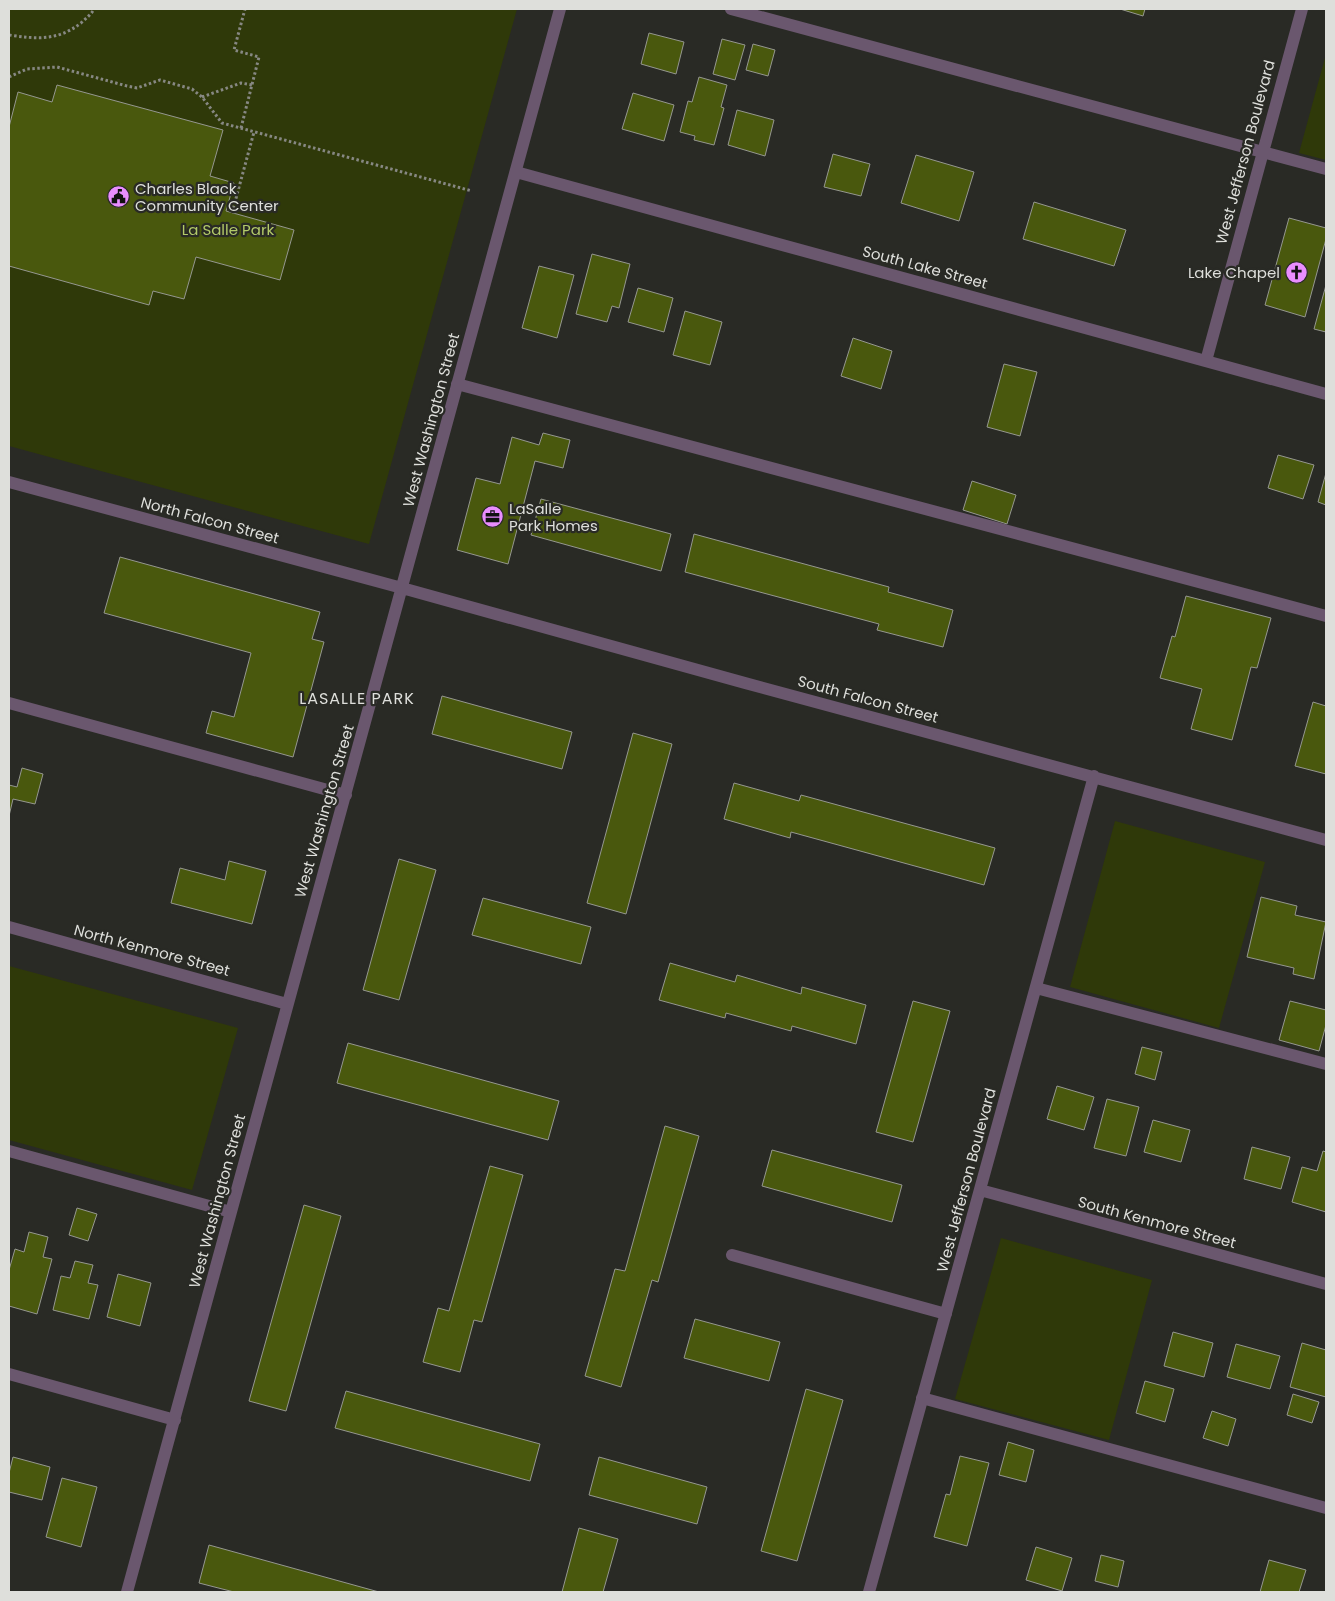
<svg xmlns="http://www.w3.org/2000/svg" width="1335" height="1601" viewBox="0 0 1335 1601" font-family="Poppins,sans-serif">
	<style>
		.green { fill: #2f3909 }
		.building { fill: #49580d; stroke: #959790 }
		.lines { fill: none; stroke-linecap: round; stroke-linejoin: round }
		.path { stroke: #878883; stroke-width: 3; stroke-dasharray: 2.5 2.5; stroke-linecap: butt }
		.minor { stroke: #6a576e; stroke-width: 12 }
		.labels { text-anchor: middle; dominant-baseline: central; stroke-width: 4.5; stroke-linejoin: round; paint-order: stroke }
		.street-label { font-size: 15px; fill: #dedfdb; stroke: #292a25 }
		.poi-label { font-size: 15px; fill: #dedfdb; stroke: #292a25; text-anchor: start }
		.park-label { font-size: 15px; fill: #b3ca69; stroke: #292a25 }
		.neighbourhood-label { font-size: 16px; letter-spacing: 1px; fill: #dedfdb; stroke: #292a25 }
	</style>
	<rect width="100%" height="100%" fill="#292a25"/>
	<!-- green -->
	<path class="green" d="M 9,9 L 517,9 L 369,544 L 9,446 Z
		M 1326,54 L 1326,160 L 1299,153 Z
		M 1115,821 L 1265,862 L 1219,1028 L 1070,987 Z
		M 9,966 L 238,1028 L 192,1190 L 9,1140 Z
		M 1001,1238 L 1152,1280 L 1109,1440 L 955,1399 Z"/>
	<!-- building -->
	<path class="building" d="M 1120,9 L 1145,9 L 1143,16 Z
		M 649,33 L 684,42 L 676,74 L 641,64 Z
		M 722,39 L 745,45 L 735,80 L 713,74 Z
		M 753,44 L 775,50 L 768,76 L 746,70 Z
		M 699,77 L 727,85 L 721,107 L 724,108 L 714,145 L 694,140 L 695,136 L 680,132 L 688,101 L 692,102 Z
		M 57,85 L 223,130 L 210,176 L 234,183 L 226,211 L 294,230 L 280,280 L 196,257 L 184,299 L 153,291 L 149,305 L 9,266 L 9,127 L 18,92 L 52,102 Z
		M 633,93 L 674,105 L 664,141 L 622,129 Z
		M 737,110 L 774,120 L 765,156 L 728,145 Z
		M 833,154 L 870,164 L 861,196 L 824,187 Z
		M 916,155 L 974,172 L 959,221 L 901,203 Z
		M 1034,202 L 1126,230 L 1114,266 L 1023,239 Z
		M 1289,218 L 1326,228 L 1326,239 L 1305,317 L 1265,305 Z
		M 592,254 L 630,264 L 619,308 L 612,306 L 607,322 L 576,314 Z
		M 539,266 L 574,275 L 557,338 L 522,328 Z
		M 1326,285 L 1326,332 L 1314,329 Z
		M 638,288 L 673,298 L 664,332 L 628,322 Z
		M 685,311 L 722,322 L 710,365 L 673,355 Z
		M 853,338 L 892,351 L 881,389 L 841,376 Z
		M 1004,364 L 1037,372 L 1020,436 L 987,427 Z
		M 543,433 L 570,440 L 563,468 L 535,461 L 508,564 L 457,550 L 476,478 L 500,484 L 512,437 L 539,445 Z
		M 1278,455 L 1314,465 L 1303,499 L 1268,488 Z
		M 1326,473 L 1326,505 L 1318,502 Z
		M 972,481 L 1016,495 L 1007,524 L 963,510 Z
		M 541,499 L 671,534 L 661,571 L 531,535 Z
		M 694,534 L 889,587 L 888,592 L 953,610 L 943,647 L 877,630 L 879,624 L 685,572 Z
		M 120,557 L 320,612 L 312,639 L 324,642 L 293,757 L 206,733 L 212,711 L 234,717 L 251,653 L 104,613 Z
		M 1186,596 L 1271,618 L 1257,668 L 1251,667 L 1232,740 L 1191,729 L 1202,689 L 1160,678 L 1172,636 L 1175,637 Z
		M 442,696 L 572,732 L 562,769 L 432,734 Z
		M 1313,702 L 1326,706 L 1326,774 L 1295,766 Z
		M 633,733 L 672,744 L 626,914 L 587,903 Z
		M 22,768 L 43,774 L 35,804 L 13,799 L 9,816 L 9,785 L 17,787 Z
		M 734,783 L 799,801 L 801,795 L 995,848 L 984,885 L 791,832 L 790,838 L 724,819 Z
		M 399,859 L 436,870 L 399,1000 L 363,990 Z
		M 229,861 L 266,871 L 252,924 L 171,903 L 180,868 L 225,880 Z
		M 1261,897 L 1297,906 L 1295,915 L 1326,922 L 1314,979 L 1293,974 L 1294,968 L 1247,957 Z
		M 483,898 L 591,927 L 581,964 L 472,935 Z
		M 670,963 L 735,982 L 737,975 L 801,994 L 802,987 L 866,1005 L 856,1044 L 792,1026 L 791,1031 L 726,1013 L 725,1018 L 659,1000 Z
		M 913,1001 L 950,1011 L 913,1142 L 876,1132 Z
		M 1290,1001 L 1326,1010 L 1326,1025 L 1319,1051 L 1279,1040 Z
		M 348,1043 L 559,1101 L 548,1140 L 337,1083 Z
		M 1142,1047 L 1162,1052 L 1155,1080 L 1135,1074 Z
		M 1057,1086 L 1094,1097 L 1084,1130 L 1047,1119 Z
		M 1107,1099 L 1139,1107 L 1126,1156 L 1094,1148 Z
		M 1153,1120 L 1190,1130 L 1181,1162 L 1144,1152 Z
		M 665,1126 L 699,1136 L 658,1282 L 652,1280 L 621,1387 L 585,1376 L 615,1269 L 625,1271 Z
		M 1252,1147 L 1290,1157 L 1281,1189 L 1244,1179 Z
		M 772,1150 L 902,1185 L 892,1222 L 762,1186 Z
		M 1323,1151 L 1326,1152 L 1326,1212 L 1292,1202 L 1302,1167 L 1317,1171 Z
		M 490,1166 L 523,1175 L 482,1322 L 474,1320 L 460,1372 L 423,1362 L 438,1308 L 449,1311 Z
		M 304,1205 L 341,1216 L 286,1411 L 249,1401 Z
		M 77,1208 L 97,1214 L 88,1241 L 69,1235 Z
		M 29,1232 L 48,1237 L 43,1257 L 52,1259 L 37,1314 L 9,1306 L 9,1270 L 15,1249 L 24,1252 Z
		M 75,1261 L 93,1265 L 88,1283 L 98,1285 L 89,1319 L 53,1310 L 61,1276 L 70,1278 Z
		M 118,1274 L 151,1283 L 140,1326 L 107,1317 Z
		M 695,1319 L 780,1342 L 769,1381 L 684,1358 Z
		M 1173,1332 L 1213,1343 L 1204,1377 L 1164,1366 Z
		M 1302,1343 L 1326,1350 L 1326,1397 L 1290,1387 Z
		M 1236,1344 L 1280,1356 L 1270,1389 L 1227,1377 Z
		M 1145,1381 L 1174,1389 L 1165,1422 L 1136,1413 Z
		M 806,1389 L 843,1400 L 797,1561 L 761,1551 Z
		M 346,1391 L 540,1444 L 530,1481 L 335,1428 Z
		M 1293,1394 L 1319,1402 L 1312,1423 L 1287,1415 Z
		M 1212,1411 L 1236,1419 L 1228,1446 L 1203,1438 Z
		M 1008,1442 L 1034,1450 L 1026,1482 L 999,1475 Z
		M 960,1456 L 989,1463 L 967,1546 L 934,1537 L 946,1494 L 950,1495 Z
		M 13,1457 L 50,1467 L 42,1500 L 9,1492 L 9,1473 Z
		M 599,1457 L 707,1487 L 697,1524 L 589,1495 Z
		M 62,1478 L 97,1487 L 81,1547 L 46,1537 Z
		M 579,1528 L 618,1539 L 603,1592 L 562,1592 Z
		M 209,1545 L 379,1592 L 234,1592 L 199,1583 Z
		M 1036,1547 L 1072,1558 L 1062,1591 L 1026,1580 Z
		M 1101,1555 L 1124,1561 L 1118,1587 L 1095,1581 Z
		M 1269,1560 L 1306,1570 L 1299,1592 L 1260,1592 Z"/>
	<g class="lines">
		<!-- path -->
		<path class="path" d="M 9,35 C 36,39 58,41 81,23 C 86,18 91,15 94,9
			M 9,77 L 27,69 L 57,67 L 127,86 L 137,88 L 160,80 L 192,89 L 202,97 L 222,123 L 472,191
			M 202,97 L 241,83 L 252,85
			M 241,128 L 259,57 L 234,50 L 245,9
			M 232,213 L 254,132"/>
		<!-- minor -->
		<path class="minor" d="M 731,9 L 1326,169
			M 516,172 L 1326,394
			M 1206,361 L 1302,9
			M 457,384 L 1326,616
			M 9,482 L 402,588 L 745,683 L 1326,840
			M 9,703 L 346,795
			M 9,927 L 287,1004
			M 1036,988 L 1326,1064
			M 9,1151 L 231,1212
			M 980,1190 L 1326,1284
			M 732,1255 L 946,1314
			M 9,1374 L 175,1420
			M 922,1398 L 1326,1508
			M 127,1592 L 560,9
			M 869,1592 L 1094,776"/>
	</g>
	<!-- icons -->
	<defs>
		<symbol id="civic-disc" viewBox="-11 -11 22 22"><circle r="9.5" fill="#e98dfe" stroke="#292a25"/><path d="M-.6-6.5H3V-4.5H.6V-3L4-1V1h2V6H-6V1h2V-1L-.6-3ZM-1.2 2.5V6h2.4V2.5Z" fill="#111"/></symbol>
		<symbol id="church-disc" viewBox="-11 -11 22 22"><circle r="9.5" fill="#e98dfe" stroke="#292a25"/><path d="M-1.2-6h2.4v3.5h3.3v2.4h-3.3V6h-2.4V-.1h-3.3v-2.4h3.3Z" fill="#111"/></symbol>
		<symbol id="office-disc" viewBox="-11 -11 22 22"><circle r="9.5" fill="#e98dfe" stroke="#292a25"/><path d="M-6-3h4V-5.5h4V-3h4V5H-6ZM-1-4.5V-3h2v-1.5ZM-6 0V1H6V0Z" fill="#111"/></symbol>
	</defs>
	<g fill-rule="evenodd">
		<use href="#civic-disc" x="106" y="184" width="25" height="25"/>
		<use href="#church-disc" x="1284" y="260" width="25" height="25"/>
		<use href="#office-disc" x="480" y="504" width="25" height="25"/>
	</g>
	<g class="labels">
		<!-- street labels -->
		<g class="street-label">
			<text transform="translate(1245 152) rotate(-75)">West Jefferson Boulevard</text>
			<text transform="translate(925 267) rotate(15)">South Lake Street</text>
			<text transform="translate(431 420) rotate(-75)">West Washington Street</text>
			<text transform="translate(210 520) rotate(15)">North Falcon Street</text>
			<text transform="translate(868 699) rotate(15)">South Falcon Street</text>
			<text transform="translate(324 811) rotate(-74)">West Washington Street</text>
			<text transform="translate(152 950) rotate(15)">North Kenmore Street</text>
			<text transform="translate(966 1180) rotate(-75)">West Jefferson Boulevard</text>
			<text transform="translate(217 1201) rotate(-75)">West Washington Street</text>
			<text transform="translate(1157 1222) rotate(15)">South Kenmore Street</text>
		</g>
		<!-- poi labels -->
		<g class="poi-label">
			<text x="135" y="188">Charles Black<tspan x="135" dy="17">Community Center</tspan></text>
			<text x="1280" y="272" text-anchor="end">Lake Chapel</text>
			<text x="509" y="508">LaSalle<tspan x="509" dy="17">Park Homes</tspan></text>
		</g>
		<!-- park labels -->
		<g class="park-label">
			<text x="228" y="229">La Salle Park</text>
		</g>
		<!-- neighbourhood labels -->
		<g class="neighbourhood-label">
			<text x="357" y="698">LASALLE PARK</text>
		</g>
	</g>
	<!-- border -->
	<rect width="1335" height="1601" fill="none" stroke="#dedfdb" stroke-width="20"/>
</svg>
